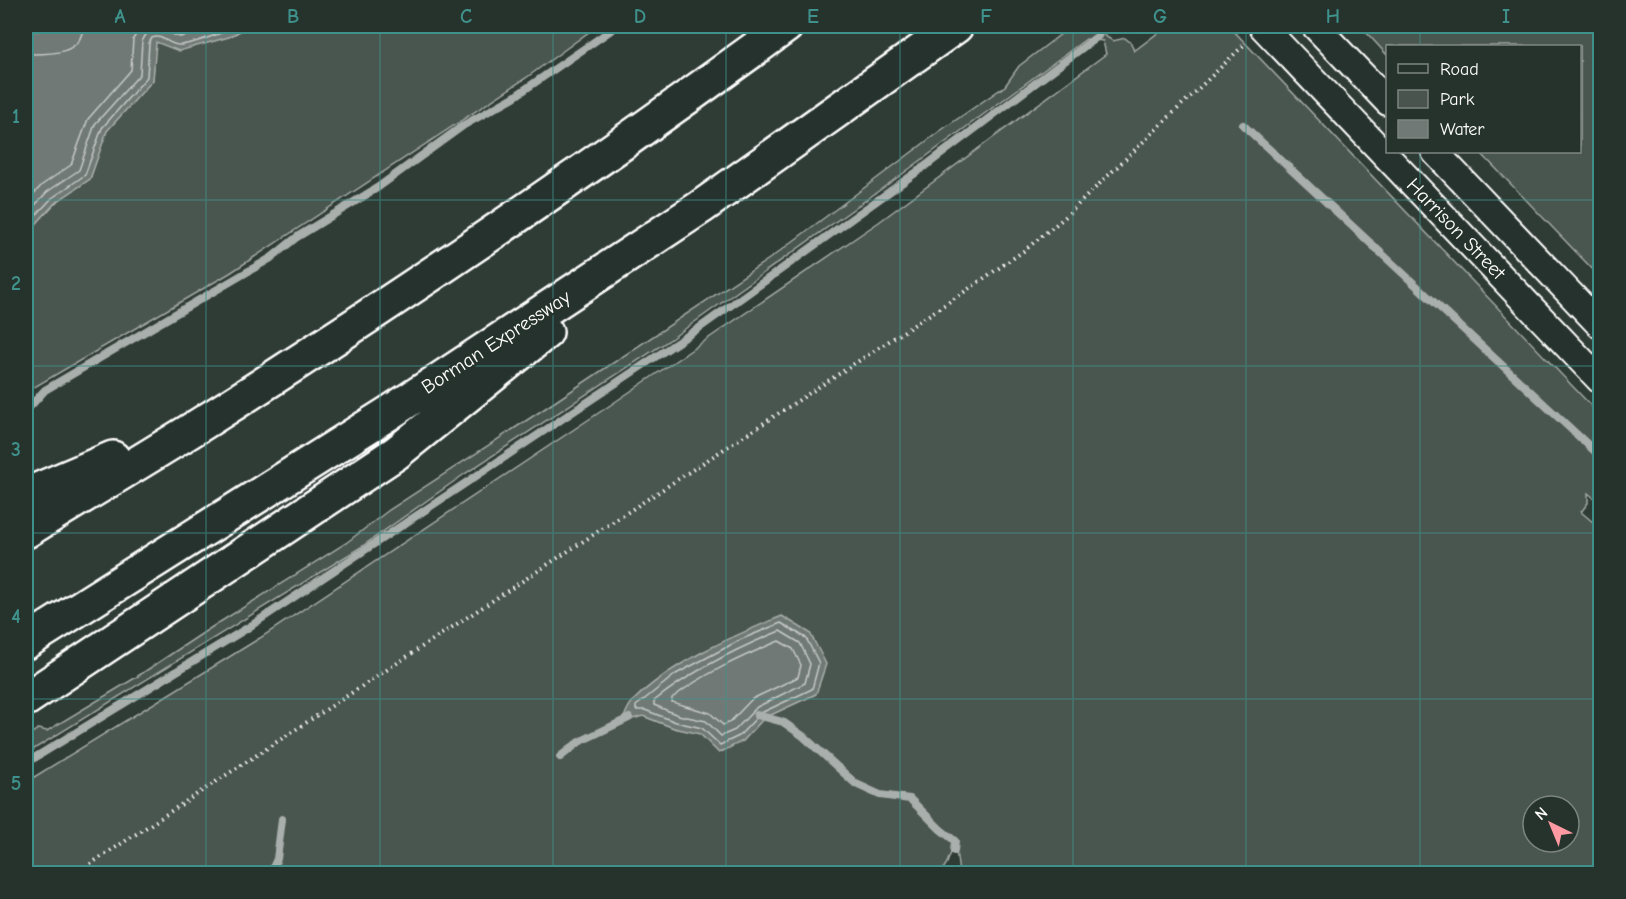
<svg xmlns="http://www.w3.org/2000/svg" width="1626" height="899" viewBox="0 0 1626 899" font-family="'Comic Neue',sans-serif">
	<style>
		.green { fill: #4a544f; stroke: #a4aaa7; stroke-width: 1.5; fill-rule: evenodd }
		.water { fill: #707975; stroke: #a9afac; stroke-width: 1.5 }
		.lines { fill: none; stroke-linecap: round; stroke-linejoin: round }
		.shore { stroke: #c6c9c8; stroke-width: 1.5 }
		.stream { stroke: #a9afac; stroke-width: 8 }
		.tertiary-casing { stroke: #fff; stroke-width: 30 }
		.motorway-casing { stroke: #fff; stroke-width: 38 }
		.path { stroke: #fff; stroke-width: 4; stroke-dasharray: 1.5 4.5; stroke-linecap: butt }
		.tertiary { stroke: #26332d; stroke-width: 26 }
		.motorway { stroke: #26332d; stroke-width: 33 }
		.grid { fill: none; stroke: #3f918b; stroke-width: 1.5; stroke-opacity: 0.55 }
		.labels { text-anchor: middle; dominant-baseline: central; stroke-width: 5; stroke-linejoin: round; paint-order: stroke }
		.street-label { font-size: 20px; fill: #fff; stroke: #26332d }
		.neatline { fill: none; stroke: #3f918b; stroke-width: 2 }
		.grid-label { font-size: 20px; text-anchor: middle; font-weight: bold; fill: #3f918b }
	</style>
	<rect width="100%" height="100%" fill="#2f3b35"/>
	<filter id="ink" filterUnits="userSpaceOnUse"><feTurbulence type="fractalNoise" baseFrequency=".0167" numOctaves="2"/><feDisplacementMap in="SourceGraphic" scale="12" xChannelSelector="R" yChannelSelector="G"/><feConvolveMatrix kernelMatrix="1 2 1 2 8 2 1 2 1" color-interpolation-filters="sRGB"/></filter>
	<g filter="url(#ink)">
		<!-- green -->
		<path class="green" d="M 249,26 L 597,26 L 526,78 L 230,273 L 26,392 L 26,235 L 55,203 L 90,179 L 106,131 L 153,80 L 155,42 L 229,37 Z
			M 1167,26 L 1229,26 L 1600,415 L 1600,503 L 1588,493 L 1588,503 L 1581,512 L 1600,528 L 1600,873 L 959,873 L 955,842 L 947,863 L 940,874 L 26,873 L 26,782 L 260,638 L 609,406 L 879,222 L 1106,54 L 1103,41 L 1086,39 L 901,175 L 668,341 L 466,473 L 361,547 L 26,754 L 26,737 L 38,729 L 47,731 L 135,678 L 212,627 L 346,543 L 389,510 L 544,409 L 772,257 L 940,131 L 1005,86 L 1019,66 L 1069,28 L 1090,27 L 1113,41 L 1125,38 L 1131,43 L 1134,51 ZM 816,694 L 764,718 L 743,741 L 674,728 L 643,716 ZM 1533,806 L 1569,806 L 1569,842 L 1533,842 Z
			M 1368,26 L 1600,26 L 1600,277 L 1480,152 L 1580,152 L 1580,46 L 1388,46 L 1387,55 L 1365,31 Z"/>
		<!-- water -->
		<path class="water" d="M 65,26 L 249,26 L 229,37 L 179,51 L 156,42 L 153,80 L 107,131 L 90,179 L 55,203 L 26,235 L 26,32 L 58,29 Z
			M 782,616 L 810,633 L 826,664 L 816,694 L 764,718 L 743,741 L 719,753 L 700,734 L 674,728 L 643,716 L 622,722 C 625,715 628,706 633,701 C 670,663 733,636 782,616 Z"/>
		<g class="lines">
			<!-- shore -->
			<path class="shore" d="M 26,54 C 48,54 82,56 83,26
				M 26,202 L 42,185 L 71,165 L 88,119 L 131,70 L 133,39 L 142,26
				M 26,215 L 47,192 L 79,170 L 95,124 L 140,74 L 142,41 L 147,33 L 159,29 L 180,37 L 220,26
				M 26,226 L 52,198 L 85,175 L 102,128 L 147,77 L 149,43 L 152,38 C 162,34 168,44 178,45 C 188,46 228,31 237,26
				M 781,623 L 806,638 L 819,663 L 812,689 L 761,713 L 739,736 L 720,745 L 702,728 L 676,722 L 645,710 L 636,710 L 636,706 L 676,674 L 742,639 Z
				M 780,631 L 800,643 L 810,664 L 805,683 L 757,707 L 735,730 L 721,736 L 706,721 L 678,715 L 654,705 L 654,701 C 692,671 735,649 780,631 Z
				M 779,641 L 793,649 L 801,665 L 798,677 L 752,699 L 730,722 L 723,725 L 710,713 L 672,702 L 672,698 C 703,674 743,656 779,641 Z"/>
			<!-- stream -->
			<path class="stream" d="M 1243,125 L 1600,456
				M 26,411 L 45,390 L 271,258 L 297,237 L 377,188 L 464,125 L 514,97 L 617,26
				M 757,715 L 783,722 L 803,736 L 856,784 L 880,795 L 910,799 L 940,829 L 955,841 L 954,851
				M 560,757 L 579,742 L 629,718
				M 26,763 L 249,627 L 702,326 L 928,164 L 1098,36
				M 270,874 L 277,859 L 282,819"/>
			<defs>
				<path id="tertiary" d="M 1262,26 L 1600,380
					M 1315,26 L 1388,102
					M 1435,152 L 1600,325"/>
				<path id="motorway" d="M 26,495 L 113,458
					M 26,531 C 89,492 154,454 217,414 C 411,291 601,161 786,26
					M 26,642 L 389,413 L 701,207 L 956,26
					M 26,699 L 396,453 L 546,332"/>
			</defs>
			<!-- tertiary casing -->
			<use href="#tertiary" class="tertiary-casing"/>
			<!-- motorway casing -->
			<use href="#motorway" class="motorway-casing"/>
			<!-- path -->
			<path class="path" d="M 75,874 L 964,292 L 1025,250 L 1065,217 L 1246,43"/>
			<!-- tertiary -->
			<use href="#tertiary" class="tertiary"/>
			<!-- motorway -->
			<use href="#motorway" class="motorway"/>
		</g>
	</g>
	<!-- grid -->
	<path class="grid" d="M 206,26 L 206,874M 380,26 L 380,874M 553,26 L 553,874M 726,26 L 726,874M 900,26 L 900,874M 1073,26 L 1073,874M 1246,26 L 1246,874M 1420,26 L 1420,46M 1420,152 L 1420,874M 26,200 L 1600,200M 26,366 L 1600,366M 26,533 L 1600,533M 26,699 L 1600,699"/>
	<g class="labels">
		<!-- street labels -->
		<g class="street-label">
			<text transform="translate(1456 229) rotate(46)">Harrison Street</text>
			<text transform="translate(496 342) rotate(-33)">Borman Expressway</text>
		</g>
	</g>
	<!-- margin -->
	<rect width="1626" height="899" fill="none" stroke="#26332d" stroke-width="66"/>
	<!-- legend -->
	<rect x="1386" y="45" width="195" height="108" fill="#26332d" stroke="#7d8581" stroke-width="1.5"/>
	<rect x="1398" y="64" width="30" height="9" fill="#26332d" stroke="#7d8581" stroke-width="1.5"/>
	<text x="1440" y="75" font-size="18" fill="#ffffff">Road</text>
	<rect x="1398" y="90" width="30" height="18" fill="#4a544f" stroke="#7d8581" stroke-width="1.5"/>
	<text x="1440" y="105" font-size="18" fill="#ffffff">Park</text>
	<rect x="1398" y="120" width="30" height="18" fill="#707975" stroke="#7d8581" stroke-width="1.5"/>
	<text x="1440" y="135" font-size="18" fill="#ffffff">Water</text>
	<!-- north arrow -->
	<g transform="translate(1551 824) rotate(317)"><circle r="28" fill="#26332d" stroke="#7d8581" stroke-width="1.5"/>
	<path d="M0-4.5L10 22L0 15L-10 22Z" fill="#ff9aa2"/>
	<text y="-9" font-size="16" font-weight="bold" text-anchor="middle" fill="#ffffff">N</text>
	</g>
	<rect x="33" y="33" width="1560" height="833" class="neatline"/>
	<g class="grid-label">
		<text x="120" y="23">A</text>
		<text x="293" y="23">B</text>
		<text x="466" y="23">C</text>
		<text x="640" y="23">D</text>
		<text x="813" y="23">E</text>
		<text x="986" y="23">F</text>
		<text x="1160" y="23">G</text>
		<text x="1333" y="23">H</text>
		<text x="1506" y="23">I</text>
		<text x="16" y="123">1</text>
		<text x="16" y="290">2</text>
		<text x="16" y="456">3</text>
		<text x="16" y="623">4</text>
		<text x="16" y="790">5</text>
	</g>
</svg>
